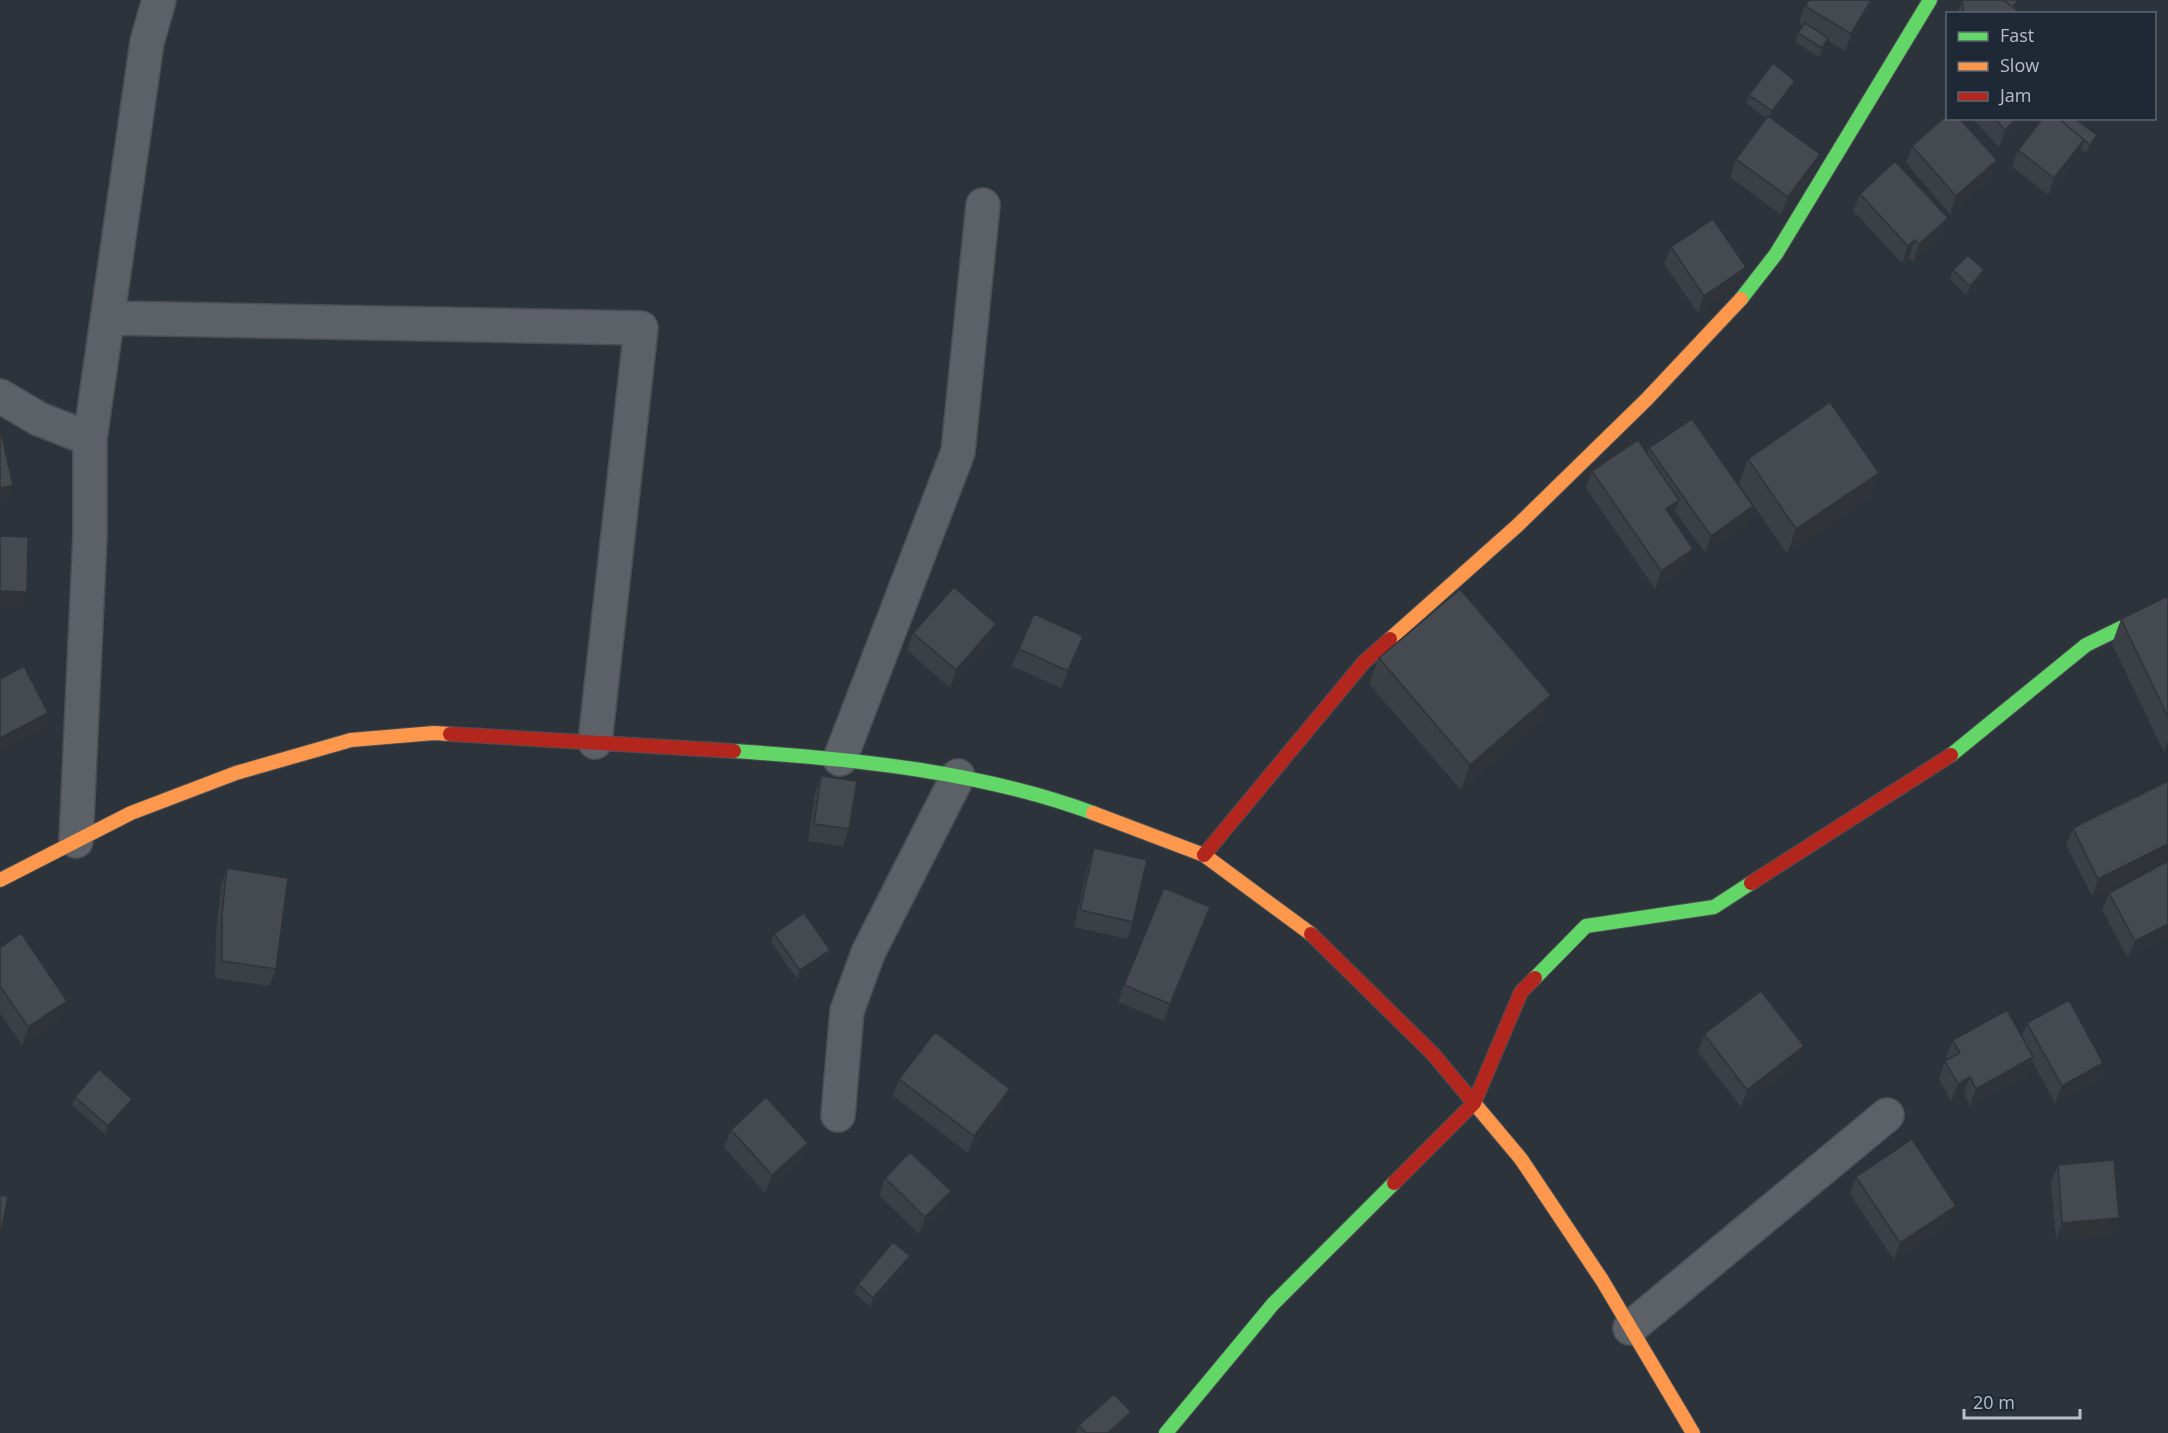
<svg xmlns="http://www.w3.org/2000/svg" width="2168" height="1433" viewBox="0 0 2168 1433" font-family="'Open Sans',sans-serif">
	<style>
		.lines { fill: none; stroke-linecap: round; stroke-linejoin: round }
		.street-casing { stroke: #4a4f54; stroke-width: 36 }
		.fast-casing { stroke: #4a4f54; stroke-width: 16 }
		.slow-casing { stroke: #4a4f54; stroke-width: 16 }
		.jam-casing { stroke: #4a4f54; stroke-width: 16 }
		.street { stroke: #5c6168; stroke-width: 33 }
		.fast { stroke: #63d668; stroke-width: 14 }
		.slow { stroke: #ff974d; stroke-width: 14 }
		.jam { stroke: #b3261e; stroke-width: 14 }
		.wall { fill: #3a4045 }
		.shaded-wall { fill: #303438 }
		.building { fill: #444a50; stroke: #303438; stroke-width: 1.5 }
	</style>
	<rect width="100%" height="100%" fill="#2c333a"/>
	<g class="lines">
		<defs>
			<path id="street" d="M 108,318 L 641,328 L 595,742
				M 0,396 L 39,419 L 90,439
				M 840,759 L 958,452 L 983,205
				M 76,841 L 90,535 L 90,439 L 147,42 L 159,0
				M 838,1115 L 847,1011 L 868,953 L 958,776
				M 1630,1328 L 1887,1115"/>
			<path id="fast" d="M 1741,299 L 1776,254 L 1930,0
				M 734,751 C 854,759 979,771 1093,813
				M 1951,755 L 2086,645 L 2168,605
				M 1535,978 L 1586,926 L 1714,907 L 1751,883
				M 1166,1433 L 1273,1304 L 1394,1183"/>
			<path id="slow" d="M 1390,639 L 1518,525 L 1646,400 L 1741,299
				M 1093,813 L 1204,855 L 1311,934
				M 0,880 L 131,813 L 236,773 L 351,740 L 434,733 L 450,734
				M 1474,1103 L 1521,1159 L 1602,1280 L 1693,1433"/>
			<path id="jam" d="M 450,734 L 734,751
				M 1204,855 L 1364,662 L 1390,639
				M 1751,883 L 1951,755
				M 1311,934 L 1433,1054 L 1474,1103
				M 1394,1183 L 1474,1103 L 1521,992 L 1535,978"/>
		</defs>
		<!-- street casing -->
		<use href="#street" class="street-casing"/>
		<!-- fast casing -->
		<use href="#fast" class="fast-casing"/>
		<!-- slow casing -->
		<use href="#slow" class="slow-casing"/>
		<!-- jam casing -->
		<use href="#jam" class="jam-casing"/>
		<!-- street -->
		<use href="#street" class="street"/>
		<!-- fast -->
		<use href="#fast" class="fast"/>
		<!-- slow -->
		<use href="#slow" class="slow"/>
		<!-- jam -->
		<use href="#jam" class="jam"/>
	</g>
	<!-- wall -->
	<path class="wall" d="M 1962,1 L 2015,8 L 2022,14 L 1957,14 Z
		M 1872,5 L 1845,51 L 1827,40 L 1825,46 L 1819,57 L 1795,42 L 1798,33 L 1803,26 L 1799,23 L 1805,6 Z
		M 1792,90 L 1771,117 L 1814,171 L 1781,215 L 1730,177 L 1736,159 L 1766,118 L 1746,103 L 1749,95 Z
		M 1972,118 L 2029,118 L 1999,147 Z
		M 2043,118 L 2094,144 L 2086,153 L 2081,149 L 2078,157 L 2048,195 L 2012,167 L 2018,150 Z
		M 1912,146 L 1990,178 L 1950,214 L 1906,163 Z
		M 1860,194 L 1948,218 L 1942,235 L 1913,262 L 1909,257 L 1902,263 L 1853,211 Z
		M 1671,247 L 1746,267 L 1739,284 L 1698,313 L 1664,264 Z
		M 1953,270 L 1981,279 L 1966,295 L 1950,279 Z
		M 1649,448 L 1753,506 L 1747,523 L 1705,553 L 1675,511 L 1673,517 L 1672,518 L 1687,566 L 1655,589 L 1586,488 L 1592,471 L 1647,454 Z
		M 1748,459 L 1879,473 L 1869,498 L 1787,554 L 1739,484 Z
		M 2168,596 L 2168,750 L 2164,752 L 2112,644 L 2121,619 Z
		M 913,633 L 990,641 L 950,688 L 907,650 Z
		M 1019,649 L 1077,653 L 1061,688 L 1012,666 Z
		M 1379,658 L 1542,720 L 1461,790 L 1369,684 Z
		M 821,776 L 849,829 L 843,847 L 808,841 L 815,793 Z
		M 2168,782 L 2168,859 L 2092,896 L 2066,845 L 2073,828 Z
		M 1094,848 L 1133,922 L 1127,939 L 1074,927 L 1088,865 Z
		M 2168,861 L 2128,958 L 2102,910 L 2109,893 Z
		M 227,868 L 276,969 L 269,986 L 215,978 L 216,931 L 221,885 Z
		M 1204,924 L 1164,1021 L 1118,1002 L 1124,985 Z
		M 774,934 L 830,950 L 826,958 L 797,979 L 771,942 Z
		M 0,948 L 61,1018 L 22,1045 L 0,1013 Z
		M 2027,1023 L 2103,1063 L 2097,1080 L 2055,1103 L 2032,1061 L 2027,1075 L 1970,1106 L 1964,1094 L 1951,1101 L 1939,1079 L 1945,1061 L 1948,1060 L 1946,1057 L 1953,1040 L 2022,1037 Z
		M 1704,1034 L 1797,1063 L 1741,1107 L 1698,1052 Z
		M 899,1079 L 1003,1107 L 968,1153 L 893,1096 Z
		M 75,1097 L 132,1099 L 129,1107 L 105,1134 L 72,1105 Z
		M 731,1130 L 808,1143 L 801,1160 L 765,1193 L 724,1147 Z
		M 2058,1165 L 2119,1218 L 2113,1235 L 2056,1240 L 2051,1182 Z
		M 1856,1177 L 1950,1223 L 1894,1260 L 1850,1194 Z
		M 885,1178 L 951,1191 L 944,1208 L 919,1234 L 879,1195 Z
		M 907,1265 L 870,1307 L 854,1293 L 858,1284 Z
		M 1128,1421 L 1115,1433 L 1076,1433 L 1079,1425 Z"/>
	<!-- shaded-wall -->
	<path class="shaded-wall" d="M 1871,0 L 1874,0 L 1872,5 L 1845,51 L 1851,34 Z
		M 2018,0 L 2020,0 L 2011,14 L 2012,9 Z
		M 1828,38 L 1825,46 L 1819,57 L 1822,48 Z
		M 1795,81 L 1792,90 L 1769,120 L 1772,111 Z
		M 2017,118 L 2029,118 L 1999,147 L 2005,130 Z
		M 2097,135 L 2094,144 L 2086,153 L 2090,145 Z
		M 2084,140 L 2078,157 L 2048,195 L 2054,178 Z
		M 1820,154 L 1814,171 L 1781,215 L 1788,197 Z
		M 1997,160 L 1990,178 L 1950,214 L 1956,196 Z
		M 1948,218 L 1942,235 L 1913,262 L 1919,244 Z
		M 1915,240 L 1909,257 L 1902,263 L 1908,246 Z
		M 1746,267 L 1739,284 L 1698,313 L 1704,296 Z
		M 1984,270 L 1981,279 L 1966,295 L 1970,286 Z
		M 1879,473 L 1869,498 L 1787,554 L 1796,529 Z
		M 13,485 L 7,503 L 0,504 L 0,488 Z
		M 1679,500 L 1673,517 L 1660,527 L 1666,509 Z
		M 1753,506 L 1747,523 L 1705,553 L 1711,536 Z
		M 1693,549 L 1687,566 L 1655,589 L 1661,571 Z
		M 0,591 L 27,592 L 20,609 L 0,608 Z
		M 996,624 L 990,641 L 950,688 L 956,670 Z
		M 1083,636 L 1077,653 L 1061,688 L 1068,671 Z
		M 1551,695 L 1542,720 L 1461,790 L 1470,765 Z
		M 48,713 L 42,731 L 0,752 L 0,738 Z
		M 2168,741 L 2168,750 L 2164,752 Z
		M 2168,844 L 2168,859 L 2092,896 L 2098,879 Z
		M 1210,907 L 1204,924 L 1164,1021 L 1170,1004 Z
		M 2168,924 L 2168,937 L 2128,958 L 2135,941 Z
		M 830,950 L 826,958 L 797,979 L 800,970 Z
		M 67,1001 L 61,1018 L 22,1045 L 28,1027 Z
		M 1804,1046 L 1797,1063 L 1741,1107 L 1747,1090 Z
		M 2033,1057 L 2027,1075 L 1970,1106 L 1976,1089 Z
		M 2103,1063 L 2097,1080 L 2055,1103 L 2062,1086 Z
		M 1970,1077 L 1964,1094 L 1951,1101 L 1958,1084 Z
		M 1010,1089 L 1003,1107 L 968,1153 L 974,1136 Z
		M 132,1099 L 129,1107 L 105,1134 L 108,1126 Z
		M 808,1143 L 801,1160 L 765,1193 L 772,1175 Z
		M 951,1191 L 944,1208 L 919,1234 L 925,1217 Z
		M 1956,1206 L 1950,1223 L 1894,1260 L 1900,1243 Z
		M 2119,1218 L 2113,1235 L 2056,1240 L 2062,1223 Z
		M 910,1256 L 907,1265 L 870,1307 L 873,1298 Z
		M 1131,1412 L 1128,1421 L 1115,1433 L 1108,1433 Z"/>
	<!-- building -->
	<path class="building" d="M 1809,0 L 1871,0 L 1851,34 L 1805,6 Z
		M 1962,0 L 2003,0 L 2022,14 L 1964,14 L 1962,1 Z
		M 2003,0 L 2018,0 L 2013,7 Z
		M 1805,23 L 1828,38 L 1822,48 L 1798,33 Z
		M 1773,63 L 1795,81 L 1772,111 L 1749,95 Z
		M 1947,115 L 1947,118 L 1959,118 L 1997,160 L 1956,196 L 1912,146 Z
		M 1768,116 L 1820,154 L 1788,197 L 1736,159 Z
		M 1994,118 L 2017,118 L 2005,130 Z
		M 2043,118 L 2058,118 L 2084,140 L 2054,178 L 2018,150 Z
		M 2058,118 L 2074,118 L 2097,135 L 2090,145 Z
		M 1895,161 L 1948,218 L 1919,244 L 1915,240 L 1908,246 L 1860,194 Z
		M 1713,219 L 1746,267 L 1704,296 L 1671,247 Z
		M 1968,255 L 1984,270 L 1970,286 L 1953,270 Z
		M 1830,402 L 1879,473 L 1796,529 L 1748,459 Z
		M 1692,419 L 1753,506 L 1711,536 L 1649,448 Z
		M 0,428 L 13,485 L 0,488 Z
		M 1638,440 L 1679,500 L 1666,509 L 1693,549 L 1661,571 L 1592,471 Z
		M 0,536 L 28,537 L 27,592 L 0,591 Z
		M 954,587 L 996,624 L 956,670 L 913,633 Z
		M 1460,589 L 1551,695 L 1470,765 L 1379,658 Z
		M 2168,596 L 2168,717 L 2121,619 Z
		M 1034,614 L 1083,636 L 1068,671 L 1019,649 Z
		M 24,666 L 48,713 L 0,738 L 0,679 Z
		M 821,776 L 857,781 L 849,829 L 814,824 Z
		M 2168,781 L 2168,844 L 2098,879 L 2073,828 Z
		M 1094,848 L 1147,860 L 1133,922 L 1080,910 Z
		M 2168,861 L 2168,924 L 2135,941 L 2109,893 Z
		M 227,868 L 288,878 L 276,969 L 222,961 L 222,914 Z
		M 1164,888 L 1210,907 L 1170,1004 L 1124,985 Z
		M 804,913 L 830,950 L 800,970 L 774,934 Z
		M 21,933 L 67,1001 L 28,1027 L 0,986 L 0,948 Z
		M 1761,991 L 1804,1046 L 1747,1090 L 1704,1034 Z
		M 2069,1000 L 2103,1063 L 2062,1086 L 2027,1023 Z
		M 2007,1010 L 2033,1057 L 1976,1089 L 1970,1077 L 1958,1084 L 1945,1061 L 1960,1053 L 1953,1040 Z
		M 935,1032 L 1010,1089 L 974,1136 L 899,1079 Z
		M 99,1069 L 132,1099 L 108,1126 L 75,1097 Z
		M 766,1097 L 808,1143 L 772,1175 L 731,1130 Z
		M 1912,1139 L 1956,1206 L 1900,1243 L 1856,1177 Z
		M 910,1152 L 951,1191 L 925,1217 L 885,1178 Z
		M 2114,1160 L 2119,1218 L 2062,1223 L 2058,1165 Z
		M 0,1195 L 8,1197 L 0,1237 Z
		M 893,1242 L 910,1256 L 873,1298 L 858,1284 Z
		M 1114,1394 L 1131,1412 L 1108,1433 L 1086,1433 L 1079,1425 Z"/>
	<!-- legend -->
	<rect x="1946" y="12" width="210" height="108" fill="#1f2935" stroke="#5c6571" stroke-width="1.5"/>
	<rect x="1958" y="32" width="30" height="9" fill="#63d668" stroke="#5c6571" stroke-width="1.5"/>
	<text x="2000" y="42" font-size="18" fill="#b7bfca">Fast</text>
	<rect x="1958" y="62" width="30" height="9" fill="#ff974d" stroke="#5c6571" stroke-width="1.5"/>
	<text x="2000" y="72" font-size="18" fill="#b7bfca">Slow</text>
	<rect x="1958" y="92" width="30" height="9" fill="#b3261e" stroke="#5c6571" stroke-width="1.5"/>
	<text x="2000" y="102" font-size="18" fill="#b7bfca">Jam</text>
	<!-- scale -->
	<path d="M1964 1409v9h116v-9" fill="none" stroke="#b7bfca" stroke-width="3"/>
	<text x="1973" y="1409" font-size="18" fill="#b7bfca" stroke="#1f2935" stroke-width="4.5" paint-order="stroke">20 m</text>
</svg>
